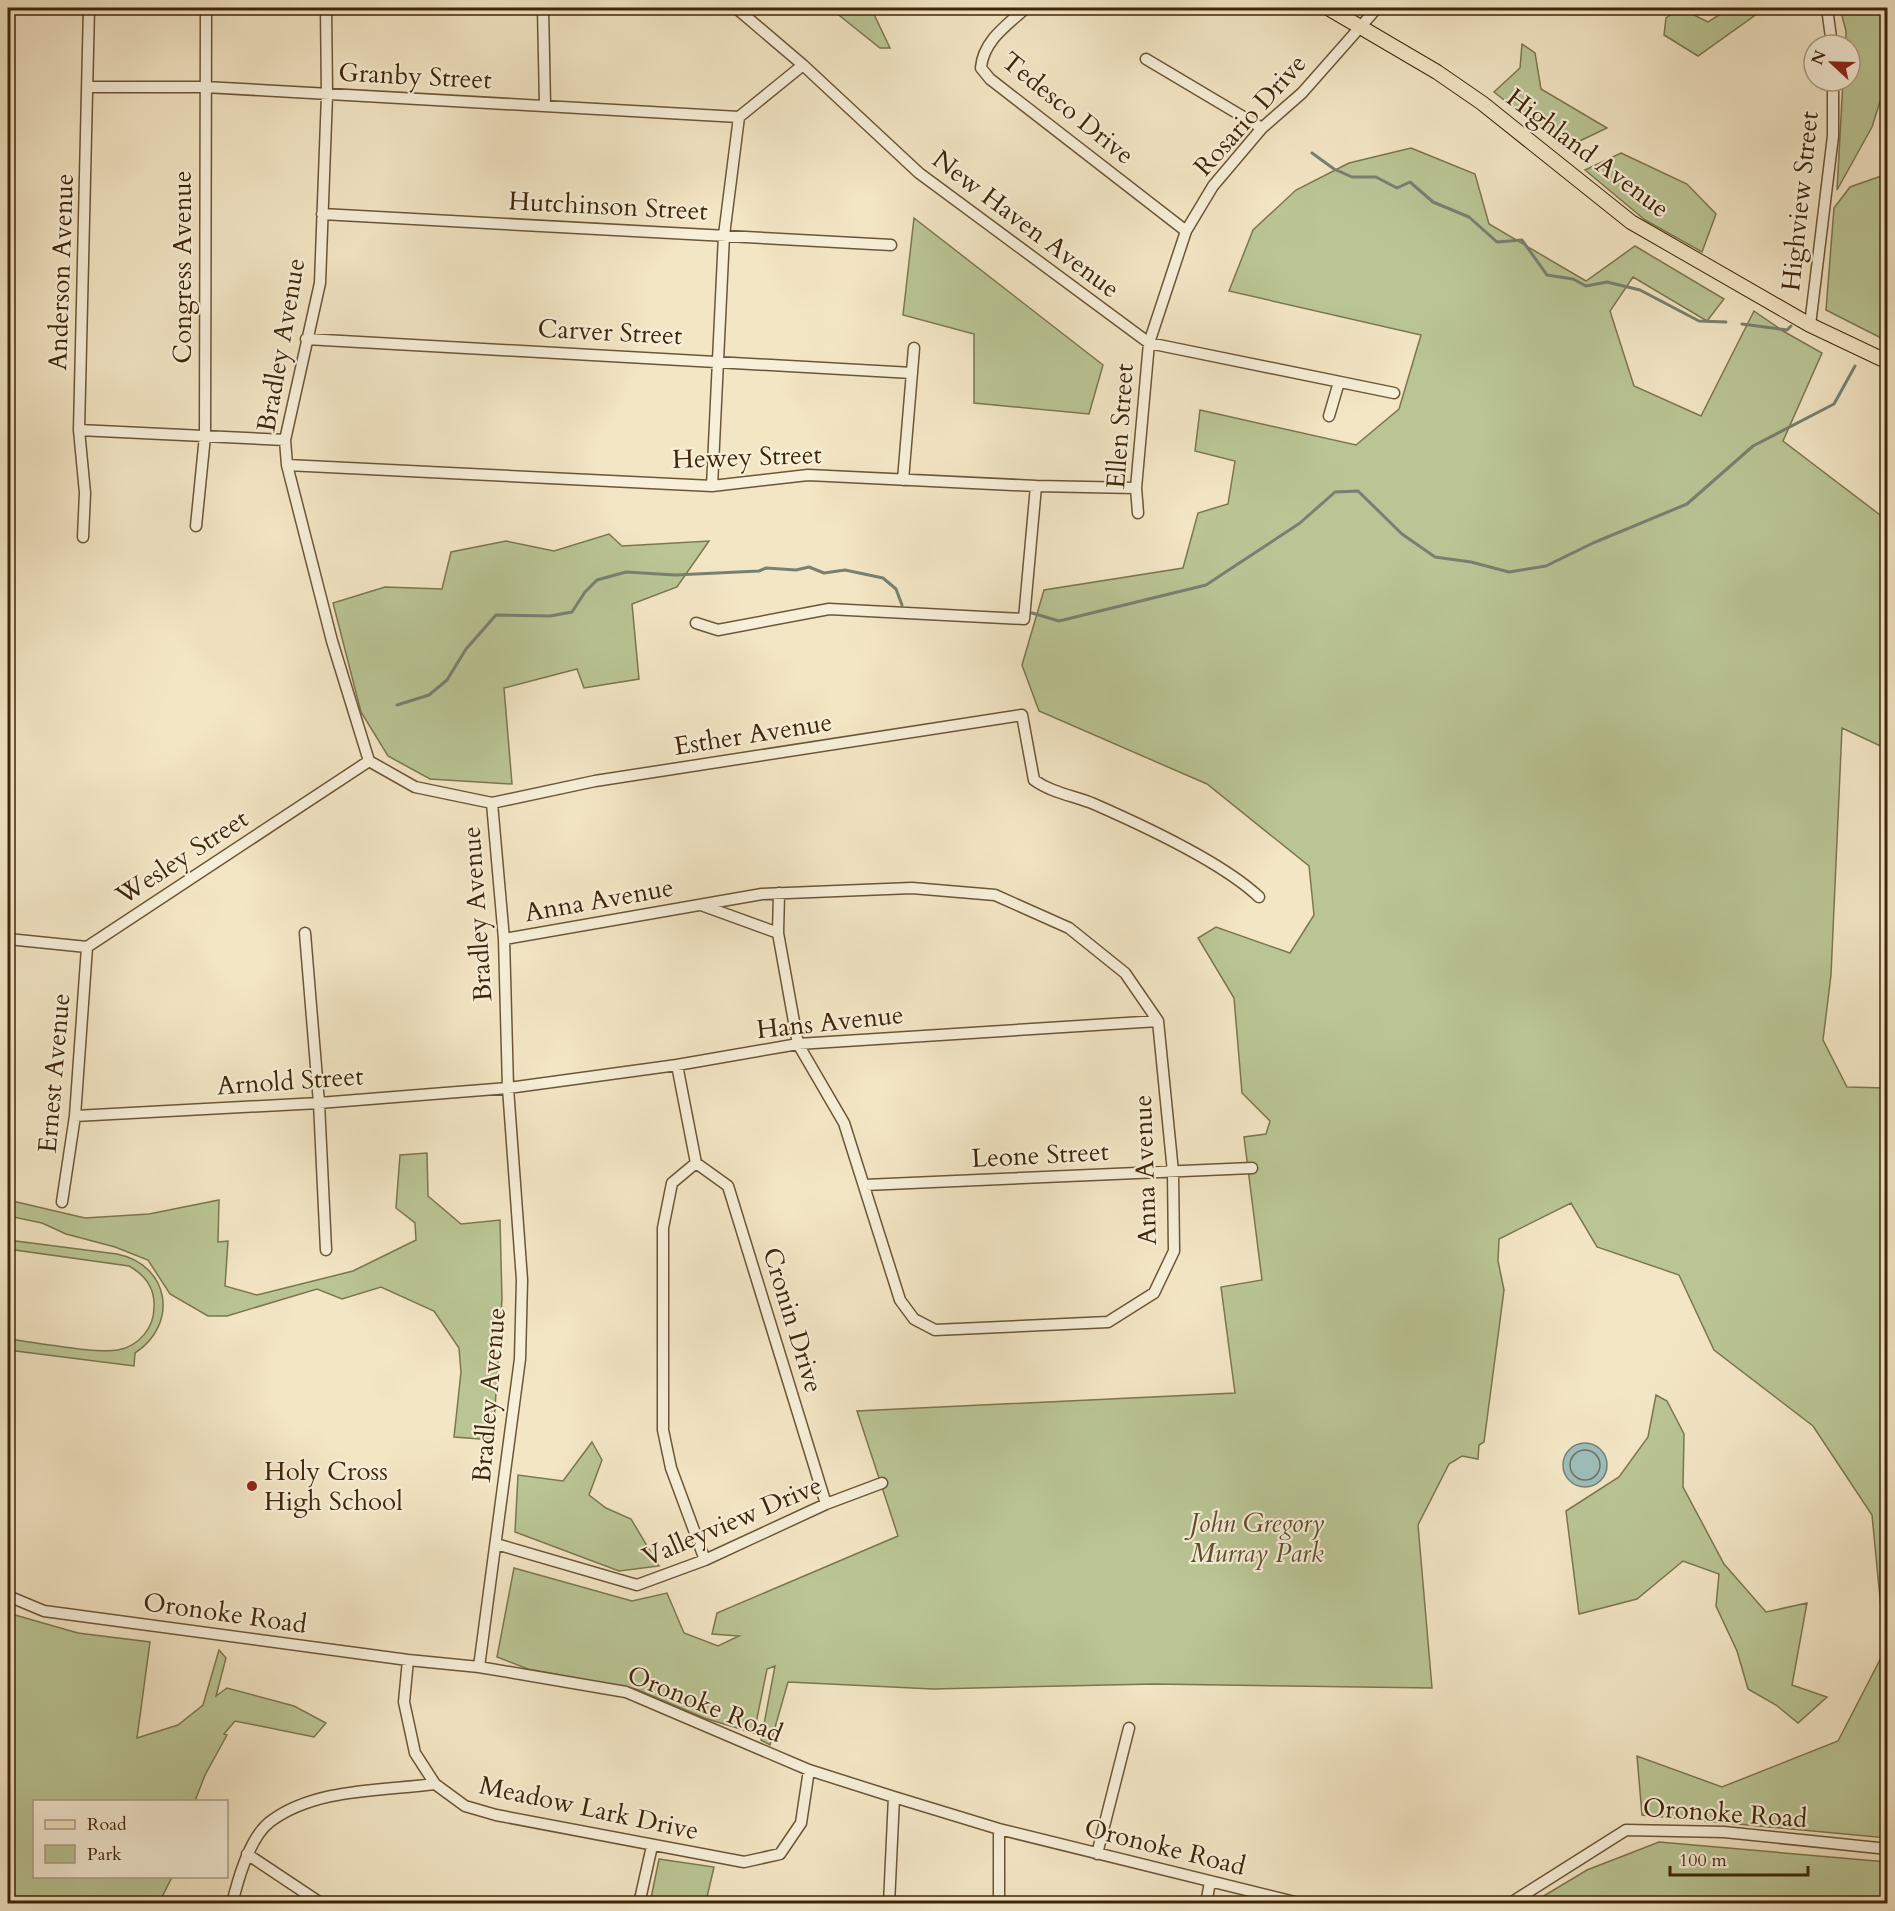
<svg xmlns="http://www.w3.org/2000/svg" width="1895" height="1911" viewBox="0 0 1895 1911" font-family="Cardo,serif">
	<style>
		.green { fill: #bac595; stroke: #7c764e; stroke-width: 1.5 }
		.water { fill: #9dbeba; stroke: #778172; stroke-width: 1.5 }
		.lines { fill: none; stroke-linecap: round; stroke-linejoin: round }
		.shore { stroke: #6e7260; stroke-width: 1.5 }
		.stream { stroke: #778172; stroke-width: 3 }
		.minor-casing { stroke: #6c5636; stroke-width: 13 }
		.major-casing { stroke: #3f2607; stroke-width: 16 }
		.minor { stroke: #f7efd9; stroke-width: 10 }
		.major { stroke: #f3e6c5; stroke-width: 14 }
		.poi-dot { fill: #8f2418; stroke: #f7efd9; stroke-width: 2 }
		.labels { text-anchor: middle; dominant-baseline: central; stroke-width: 4.5; stroke-linejoin: round; paint-order: stroke }
		.street-label { font-size: 26px; fill: #3f2607; stroke: #f7efd9 }
		.poi-label { font-size: 26px; fill: #3f2607; stroke: #f7efd9; text-anchor: start }
		.park-label { font-size: 26px; font-style: italic; fill: #5e4e2a; stroke: #f7efd9 }
	</style>
	<rect width="100%" height="100%" fill="#f3e6c5"/>
	<filter id="stains"><feTurbulence type="fractalNoise" baseFrequency=".00333" numOctaves="4"/><feColorMatrix values="0 0 0 0 .2 0 0 0 0 .09 0 0 0 0 .02 0 0 0 .5 -.17"/></filter>
	<radialGradient id="worn" r=".72"><stop offset=".6" stop-color="#630" stop-opacity="0"/><stop offset="1" stop-color="#630" stop-opacity=".3"/></radialGradient>
	<!-- green -->
	<path class="green" d="M 830,8 L 871,8 L 890,48 L 880,48 Z
		M 1680,8 L 1708,22 L 1730,8 L 1774,8 L 1764,9 L 1698,56 L 1664,35 L 1666,18 Z
		M 1840,8 L 1887,8 L 1887,79 L 1872,127 L 1837,190 L 1843,81 L 1850,81 L 1850,45 L 1846,45 L 1846,31 Z
		M 1522,44 L 1535,53 L 1541,89 L 1607,128 L 1565,148 L 1494,92 L 1520,68 Z
		M 1411,148 L 1475,174 L 1489,224 L 1586,281 L 1635,246 L 1724,299 L 1707,321 L 1633,277 L 1610,311 L 1634,386 L 1701,416 L 1754,311 L 1783,331 L 1822,353 L 1783,441 L 1888,521 L 1887,749 L 1842,728 L 1831,975 L 1823,1040 L 1847,1087 L 1887,1088 L 1887,1838 L 1642,1815 L 1637,1756 L 1722,1787 L 1838,1741 L 1885,1650 L 1872,1515 L 1813,1426 L 1714,1350 L 1679,1275 L 1597,1247 L 1571,1203 L 1499,1239 L 1498,1261 L 1504,1290 L 1484,1442 L 1479,1445 L 1478,1459 L 1462,1456 L 1449,1464 L 1418,1525 L 1432,1688 L 1154,1684 L 933,1689 L 788,1682 L 770,1745 L 761,1740 L 775,1666 L 767,1669 L 754,1733 L 704,1718 L 636,1689 L 528,1669 L 497,1657 L 514,1568 L 632,1601 L 667,1593 L 684,1633 L 718,1646 L 739,1636 L 712,1634 L 717,1613 L 898,1536 L 857,1411 L 1235,1393 L 1221,1287 L 1262,1280 L 1244,1137 L 1266,1134 L 1270,1121 L 1242,1093 L 1234,998 L 1198,938 L 1216,927 L 1290,953 L 1314,915 L 1309,866 L 1207,784 L 1039,711 L 1022,665 L 1044,590 L 1183,568 L 1198,513 L 1228,504 L 1235,461 L 1195,451 L 1200,410 L 1356,445 L 1399,409 L 1421,335 L 1229,291 L 1253,230 L 1296,190 L 1349,163 Z
		M 1621,153 L 1687,184 L 1716,214 L 1702,252 L 1645,220 L 1585,170 Z
		M 1887,174 L 1888,174 L 1887,341 L 1826,310 L 1834,208 L 1850,187 Z
		M 914,218 L 1103,365 L 1089,414 L 974,403 L 974,334 L 903,315 Z
		M 609,534 L 622,546 L 709,541 L 677,587 L 632,604 L 639,679 L 584,688 L 577,669 L 504,688 L 512,784 L 430,779 L 388,756 L 361,712 L 333,603 L 385,587 L 442,589 L 451,552 L 506,541 L 554,551 Z
		M 427,1153 L 428,1196 L 461,1224 L 500,1220 L 502,1299 L 493,1440 L 454,1437 L 461,1372 L 459,1348 L 434,1311 L 381,1287 L 342,1299 L 317,1289 L 227,1316 L 208,1316 L 170,1294 L 148,1260 L 115,1247 L 66,1234 L 42,1223 L 8,1216 L 8,1200 L 85,1218 L 149,1214 L 219,1200 L 218,1242 L 228,1241 L 225,1286 L 257,1295 L 353,1271 L 416,1240 L 415,1223 L 396,1208 L 400,1155 Z
		M 8,1240 L 117,1254 C 170,1265 179,1324 135,1353 L 134,1366 L 8,1350 L 8,1339 C 34,1342 96,1354 118,1350 C 139,1346 154,1328 154,1307 C 155,1289 145,1275 129,1266 L 8,1249 Z
		M 1656,1395 L 1667,1401 L 1684,1434 L 1683,1487 L 1724,1564 L 1766,1612 L 1807,1603 L 1792,1685 L 1827,1697 L 1798,1723 L 1776,1705 L 1748,1689 L 1737,1651 L 1716,1606 L 1719,1574 L 1683,1561 L 1637,1599 L 1579,1614 L 1566,1511 L 1619,1477 L 1648,1437 Z
		M 592,1442 L 602,1460 L 589,1495 L 606,1508 L 631,1519 L 659,1566 L 619,1571 L 515,1532 L 518,1475 L 563,1481 Z
		M 8,1613 L 78,1633 L 150,1642 L 137,1738 L 178,1725 L 203,1705 L 219,1650 L 226,1658 L 216,1696 L 227,1688 L 294,1706 L 326,1723 L 314,1737 L 235,1721 L 224,1734 L 227,1735 L 205,1775 L 195,1801 L 34,1802 L 34,1876 L 172,1877 L 159,1903 L 8,1903 Z
		M 1659,1842 L 1887,1862 L 1887,1903 L 1532,1903 L 1587,1870 Z
		M 659,1859 L 714,1867 L 707,1897 L 733,1903 L 650,1903 Z"/>
	<!-- water -->
	<path class="water" d="M1563 1465a22 22 0 1 1 44 0a22 22 0 1 1-44 0Z"/>
	<g class="lines">
		<!-- shore -->
		<path class="shore" d="M1570 1465a15 15 0 1 1 30 0a15 15 0 1 1-30 0Z"/>
		<!-- stream -->
		<path class="stream" d="M 1312,153 L 1334,169 L 1352,177 L 1376,177 L 1397,188 L 1410,182 L 1433,202 L 1469,217 L 1497,242 L 1522,240 L 1547,275 L 1573,279 L 1586,286 L 1607,282 L 1640,290 L 1699,321 L 1726,322
			M 1742,324 L 1787,330 L 1791,326
			M 1032,613 L 1059,621 L 1206,585 L 1300,523 L 1335,492 L 1358,491 L 1402,534 L 1435,557 L 1471,562 L 1509,572 L 1546,566 L 1593,543 L 1687,504 L 1753,446 L 1834,404 L 1855,366
			M 397,705 L 429,695 L 447,680 L 466,649 L 496,615 L 550,616 L 572,612 L 585,592 L 597,580 L 626,572 L 675,575 L 759,571 L 766,568 L 796,570 L 809,567 L 824,573 L 845,570 L 883,578 L 896,589 L 902,605"/>
		<defs>
			<path id="minor" d="M 326,8 L 327,95 L 320,283 L 285,440 L 287,465 L 332,641 L 369,761 L 415,787 L 492,803 L 504,939 L 508,1088 L 522,1280 L 520,1359 L 479,1667
				M 543,8 L 545,105
				M 736,8 L 803,65 L 919,173 L 1149,343 L 1394,393
				M 1026,8 C 1007,25 983,41 981,68 L 990,79 L 1186,231
				M 1827,8 L 1832,45
				M 1146,59 L 1262,128
				M 88,87 L 205,87 L 739,117
				M 322,214 L 891,245
				M 1810,325 L 1833,136 L 1833,81
				M 306,339 L 912,373
				M 1329,416 L 1339,382
				M 79,430 L 285,440
				M 287,465 L 712,486 L 808,475 L 1036,486 L 1136,488
				M 903,480 L 914,348
				M 712,486 L 724,235 L 739,117 L 803,65
				M 1138,513 L 1136,488 L 1149,343 L 1186,231 L 1213,186 L 1262,128 L 1302,93 L 1377,8
				M 196,526 L 205,436 L 206,8
				M 83,537 L 85,493 L 79,430 L 89,8
				M 696,623 L 718,630 L 829,609 L 1024,619 L 1036,486
				M 492,803 L 595,781 L 1022,715 L 1034,780 C 1052,793 1075,796 1094,804 C 1142,825 1222,862 1259,897
				M 305,933 L 319,1103 L 326,1250
				M 778,933 L 779,893
				M 8,939 L 87,947 L 369,761
				M 504,939 L 762,894 L 912,888 L 995,895 L 1069,928 L 1125,973 L 1158,1021 L 1173,1172 L 1174,1251 L 1154,1293 L 1108,1322 L 935,1330 L 914,1319 L 900,1300 L 844,1123 L 798,1044 L 778,933 L 701,905
				M 677,1065 L 696,1163 L 672,1183 L 663,1228 L 663,1430 L 671,1468 L 705,1560
				M 75,1116 L 319,1103 L 508,1088 L 677,1065 L 798,1044 L 1158,1021
				M 696,1163 L 728,1186 L 826,1504
				M 865,1185 L 1252,1168
				M 62,1202 L 75,1116 L 87,947
				M 496,1544 L 637,1585 L 705,1560 L 826,1504 L 882,1483
				M 8,1596 L 44,1611 L 408,1660 L 479,1667 L 626,1692 L 809,1770 L 894,1797 L 999,1829 L 1303,1904
				M 408,1660 L 404,1702 L 415,1753 L 435,1784 L 465,1806 L 496,1815 L 744,1862 L 780,1854 L 801,1823 L 809,1770
				M 999,1829 L 999,1904
				M 247,1854 L 322,1904
				M 1097,1854 L 1129,1728
				M 232,1904 C 238,1879 250,1836 271,1821 C 316,1788 381,1791 435,1784
				M 639,1904 L 652,1846
				M 889,1904 L 894,1797
				M 1206,1904 L 1210,1882
				M 1509,1904 L 1626,1830 L 1724,1832 L 1888,1849"/>
			<path id="major" d="M 1328,8 L 1437,72 L 1482,103 L 1631,222 L 1810,325 L 1888,362"/>
		</defs>
		<!-- minor casing -->
		<use href="#minor" class="minor-casing"/>
		<!-- major casing -->
		<use href="#major" class="major-casing"/>
		<!-- minor -->
		<use href="#minor" class="minor"/>
		<!-- major -->
		<use href="#major" class="major"/>
	</g>
	<!-- markers -->
	<circle class="poi-dot" cx="252" cy="1486" r="6"/>
	<g class="labels">
		<!-- street labels -->
		<g class="street-label">
			<text transform="translate(415 76) rotate(3)">Granby Street</text>
			<text transform="translate(1068 108) rotate(39)">Tedesco Drive</text>
			<text transform="translate(1250 115) rotate(-48)">Rosario Drive</text>
			<text transform="translate(1588 153) rotate(37)">Highland Avenue</text>
			<text transform="translate(1800 201) rotate(-84)">Highview Street</text>
			<text transform="translate(608 206) rotate(3)">Hutchinson Street</text>
			<text transform="translate(1026 224) rotate(37)">New Haven Avenue</text>
			<text transform="translate(182 267) rotate(-90)">Congress Avenue</text>
			<text transform="translate(61 272) rotate(-88)">Anderson Avenue</text>
			<text transform="translate(610 332) rotate(3)">Carver Street</text>
			<text transform="translate(281 345) rotate(-80)">Bradley Avenue</text>
			<text transform="translate(1120 426) rotate(-86)">Ellen Street</text>
			<text transform="translate(747 457) rotate(-2)">Hewey Street</text>
			<text transform="translate(753 734) rotate(-9)">Esther Avenue</text>
			<text transform="translate(182 857) rotate(-33)">Wesley Street</text>
			<text transform="translate(599 900) rotate(-10)">Anna Avenue</text>
			<text transform="translate(477 914) rotate(-94)">Bradley Avenue</text>
			<text transform="translate(830 1022) rotate(-6)">Hans Avenue</text>
			<text transform="translate(54 1073) rotate(-85)">Ernest Avenue</text>
			<text transform="translate(290 1081) rotate(-4)">Arnold Street</text>
			<text transform="translate(1040 1155) rotate(-3)">Leone Street</text>
			<text transform="translate(1145 1170) rotate(-92)">Anna Avenue</text>
			<text transform="translate(793 1320) rotate(73)">Cronin Drive</text>
			<text transform="translate(489 1395) rotate(-85)">Bradley Avenue</text>
			<text transform="translate(732 1521) rotate(-23)">Valleyview Drive</text>
			<text transform="translate(225 1613) rotate(8)">Oronoke Road</text>
			<text transform="translate(705 1704) rotate(22)">Oronoke Road</text>
			<text transform="translate(589 1808) rotate(12)">Meadow Lark Drive</text>
			<text transform="translate(1725 1813) rotate(4)">Oronoke Road</text>
			<text transform="translate(1165 1847) rotate(14)">Oronoke Road</text>
		</g>
		<!-- poi labels -->
		<g class="poi-label">
			<text x="264" y="1471">Holy Cross<tspan x="264" dy="30">High School</tspan></text>
		</g>
		<!-- park labels -->
		<g class="park-label">
			<text x="1257" y="1523">John Gregory<tspan x="1257" dy="30">Murray Park</tspan></text>
		</g>
	</g>
	<!-- margin -->
	<rect width="1895" height="1911" fill="none" stroke="#f3e6c5" stroke-width="30"/>
	<rect x="9" y="9" width="1877" height="1893" fill="none" stroke="#3f2607" stroke-width="3"/>
	<rect x="15" y="15" width="1865" height="1881" fill="none" stroke="#3f2607" stroke-width="1.5"/>
	<!-- legend -->
	<rect x="33" y="1800" width="195" height="78" fill="#f7efd9" stroke="#ad9f85" stroke-width="1.5"/>
	<rect x="45" y="1820" width="30" height="9" fill="#f3e6c5" stroke="#ad9f85" stroke-width="1.5"/>
	<text x="87" y="1830" font-size="18" fill="#3f2607">Road</text>
	<rect x="45" y="1845" width="30" height="18" fill="#bac595" stroke="#ad9f85" stroke-width="1.5"/>
	<text x="87" y="1860" font-size="18" fill="#3f2607">Park</text>
	<!-- north arrow -->
	<g transform="translate(1832 63) rotate(292)"><circle r="28" fill="#f7efd9" stroke="#ad9f85" stroke-width="1.5"/>
	<path d="M0-4.5L10 22L0 15L-10 22Z" fill="#8f2418"/>
	<text y="-9" font-size="16" font-weight="bold" text-anchor="middle" fill="#3f2607">N</text>
	</g>
	<!-- scale -->
	<path d="M1670 1866v9h138v-9" fill="none" stroke="#3f2607" stroke-width="3"/>
	<text x="1679" y="1866" font-size="18" fill="#3f2607" stroke="#f7efd9" stroke-width="4.5" paint-order="stroke">100 m</text>
	<rect width="100%" height="100%" filter="url(#stains)"/>
	<rect width="100%" height="100%" fill="url(#worn)"/>
</svg>
